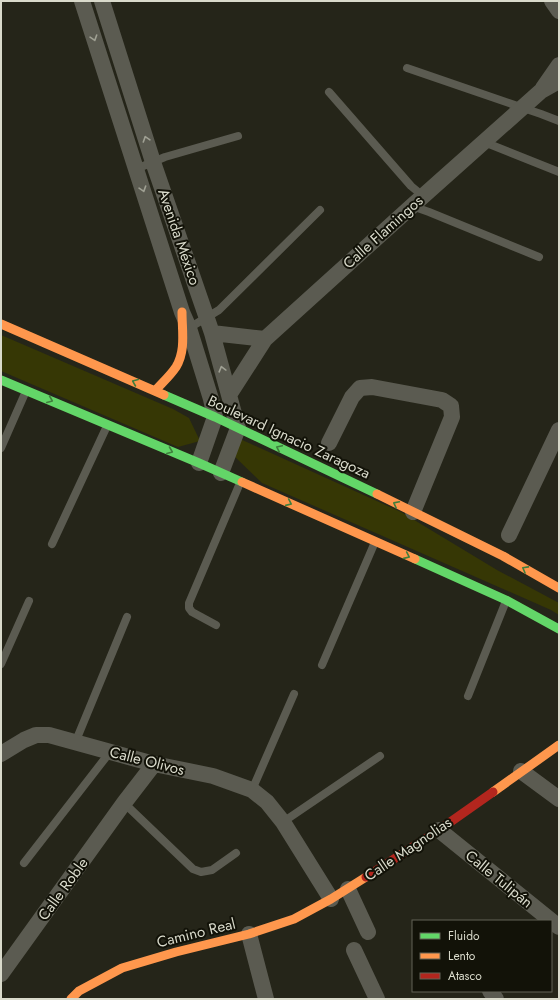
<svg xmlns="http://www.w3.org/2000/svg" width="560" height="1000" viewBox="0 0 560 1000" font-family="Jost,sans-serif">
	<style>
		.green { fill: #363705 }
		.lines { fill: none; stroke-linecap: round; stroke-linejoin: round }
		.lane { stroke: #5b5b51; stroke-width: 8 }
		.street { stroke: #5b5b51; stroke-width: 16 }
		.fast { stroke: #63d668; stroke-width: 9 }
		.slow { stroke: #ff974d; stroke-width: 9 }
		.jam { stroke: #b3261e; stroke-width: 9 }
		.oneway { stroke: #a0a194 }
		.oneway2 { stroke: #3f7e3d }
		.labels { text-anchor: middle; dominant-baseline: central; stroke-width: 4; stroke-linejoin: round; paint-order: stroke }
		.street-label { font-size: 15px; fill: #d9dacb; stroke: #121208 }
	</style>
	<rect width="100%" height="100%" fill="#252519"/>
	<!-- green -->
	<path class="green" d="M 1,335 L 173,409 L 189,418 L 200,441 L 178,447 L 1,371 Z
		M 238,438 L 401,512 L 497,570 L 559,603 L 559,615 L 551,610 L 262,483 L 232,454 Z"/>
	<g class="lines">
		<!-- lane -->
		<path class="lane" d="M 407,68 L 541,114 L 559,121
			M 329,92 L 411,186 L 423,196
			M 484,142 L 559,172
			M 136,169 L 165,157 L 238,136
			M 412,206 L 429,212 L 539,257
			M 189,328 L 219,310 L 320,210
			M 1,448 L 26,391
			M 52,544 L 107,426
			M 216,625 L 192,612 L 189,608 L 189,603 L 240,483
			M 1,664 L 29,601
			M 322,665 L 375,542
			M 468,696 L 506,601
			M 75,743 L 127,617
			M 252,790 L 294,694
			M 124,803 L 193,869 L 201,872 L 212,870 L 236,853
			M 283,822 L 380,756
			M 24,863 L 110,752"/>
		<!-- street -->
		<path class="street" d="M 82,1 L 182,312 L 189,328 L 211,399 L 215,417 L 199,463
			M 102,1 L 153,162 L 212,333 L 238,428 L 221,473
			M 552,1 L 559,11
			M 543,88 L 559,65
			M 212,333 L 265,339
			M 229,395 L 265,339 L 412,206 L 541,91 L 559,81
			M 329,443 L 352,397 L 360,388 L 372,387 L 442,400 L 451,406 L 452,417 L 413,512
			M 509,535 L 559,430
			M 1,754 L 24,740 L 36,735 L 49,735 L 154,764 L 213,776 L 252,790 L 267,802 L 283,822 L 331,899
			M 521,771 L 559,799
			M 439,830 L 559,927
			M 348,889 L 368,932
			M 249,934 L 266,999
			M 354,950 L 377,999
			M 1,974 L 124,803 L 154,764
			M 490,991 L 496,999"/>
		<!-- fast -->
		<path class="fast" d="M 1,380 L 199,463 L 242,482
			M 164,395 L 215,417 L 377,494
			M 415,559 L 506,600 L 559,629"/>
		<!-- slow -->
		<path class="slow" d="M 1,324 L 164,395
			M 155,391 C 162,383 170,376 176,367 C 186,351 182,331 182,312
			M 242,482 L 415,559
			M 377,494 L 503,556 L 559,588
			M 493,792 L 559,745
			M 71,999 L 79,991 L 122,968 L 176,952 L 249,934 L 294,919 L 331,899 L 366,877"/>
		<!-- jam -->
		<path class="jam" d="M 366,877 L 439,830 L 493,792"/>
	</g>
	<!-- one-way arrows -->
	<defs><path id="oneway-chevron" d="M-2-3.5L2.5 0L-2 3.5" fill="none" stroke-width="1.6" stroke-linecap="round" stroke-linejoin="round"/></defs>
	<g class="oneway">
		<use href="#oneway-chevron" transform="translate(94 38) rotate(72)"/>
		<use href="#oneway-chevron" transform="translate(146 139) rotate(-108)"/>
		<use href="#oneway-chevron" transform="translate(143 189) rotate(72)"/>
		<use href="#oneway-chevron" transform="translate(222 369) rotate(-105)"/>
	</g>
	<g class="oneway2">
		<use href="#oneway-chevron" transform="translate(135 382) rotate(-157)"/>
		<use href="#oneway-chevron" transform="translate(50 400) rotate(23)"/>
		<use href="#oneway-chevron" transform="translate(279 448) rotate(-155)"/>
		<use href="#oneway-chevron" transform="translate(170 451) rotate(22)"/>
		<use href="#oneway-chevron" transform="translate(289 503) rotate(24)"/>
		<use href="#oneway-chevron" transform="translate(396 504) rotate(-153)"/>
		<use href="#oneway-chevron" transform="translate(407 556) rotate(24)"/>
		<use href="#oneway-chevron" transform="translate(525 569) rotate(-151)"/>
	</g>
	<g class="labels">
		<!-- street labels -->
		<g class="street-label">
			<text transform="translate(383 232) rotate(-42)">Calle Flamingos</text>
			<text transform="translate(179 237) rotate(71)">Avenida México</text>
			<text transform="translate(289 437) rotate(25)">Boulevard Ignacio Zaragoza</text>
			<text transform="translate(147 761) rotate(14)">Calle Olivos</text>
			<text transform="translate(408 849) rotate(-34)">Calle Magnolias</text>
			<text transform="translate(499 879) rotate(39)">Calle Tulipán</text>
			<text transform="translate(63 889) rotate(-54)">Calle Roble</text>
			<text transform="translate(196 933) rotate(-14)">Camino Real</text>
		</g>
	</g>
	<!-- border -->
	<rect width="560" height="1000" fill="none" stroke="#d9dacb" stroke-width="4"/>
	<!-- legend -->
	<rect x="412" y="920" width="140" height="72" fill="#121208" stroke="#626256"/>
	<rect x="420" y="933" width="20" height="6" fill="#63d668" stroke="#626256"/>
	<text x="448" y="940" font-size="12" fill="#d9dacb">Fluido</text>
	<rect x="420" y="953" width="20" height="6" fill="#ff974d" stroke="#626256"/>
	<text x="448" y="960" font-size="12" fill="#d9dacb">Lento</text>
	<rect x="420" y="973" width="20" height="6" fill="#b3261e" stroke="#626256"/>
	<text x="448" y="980" font-size="12" fill="#d9dacb">Atasco</text>
</svg>
